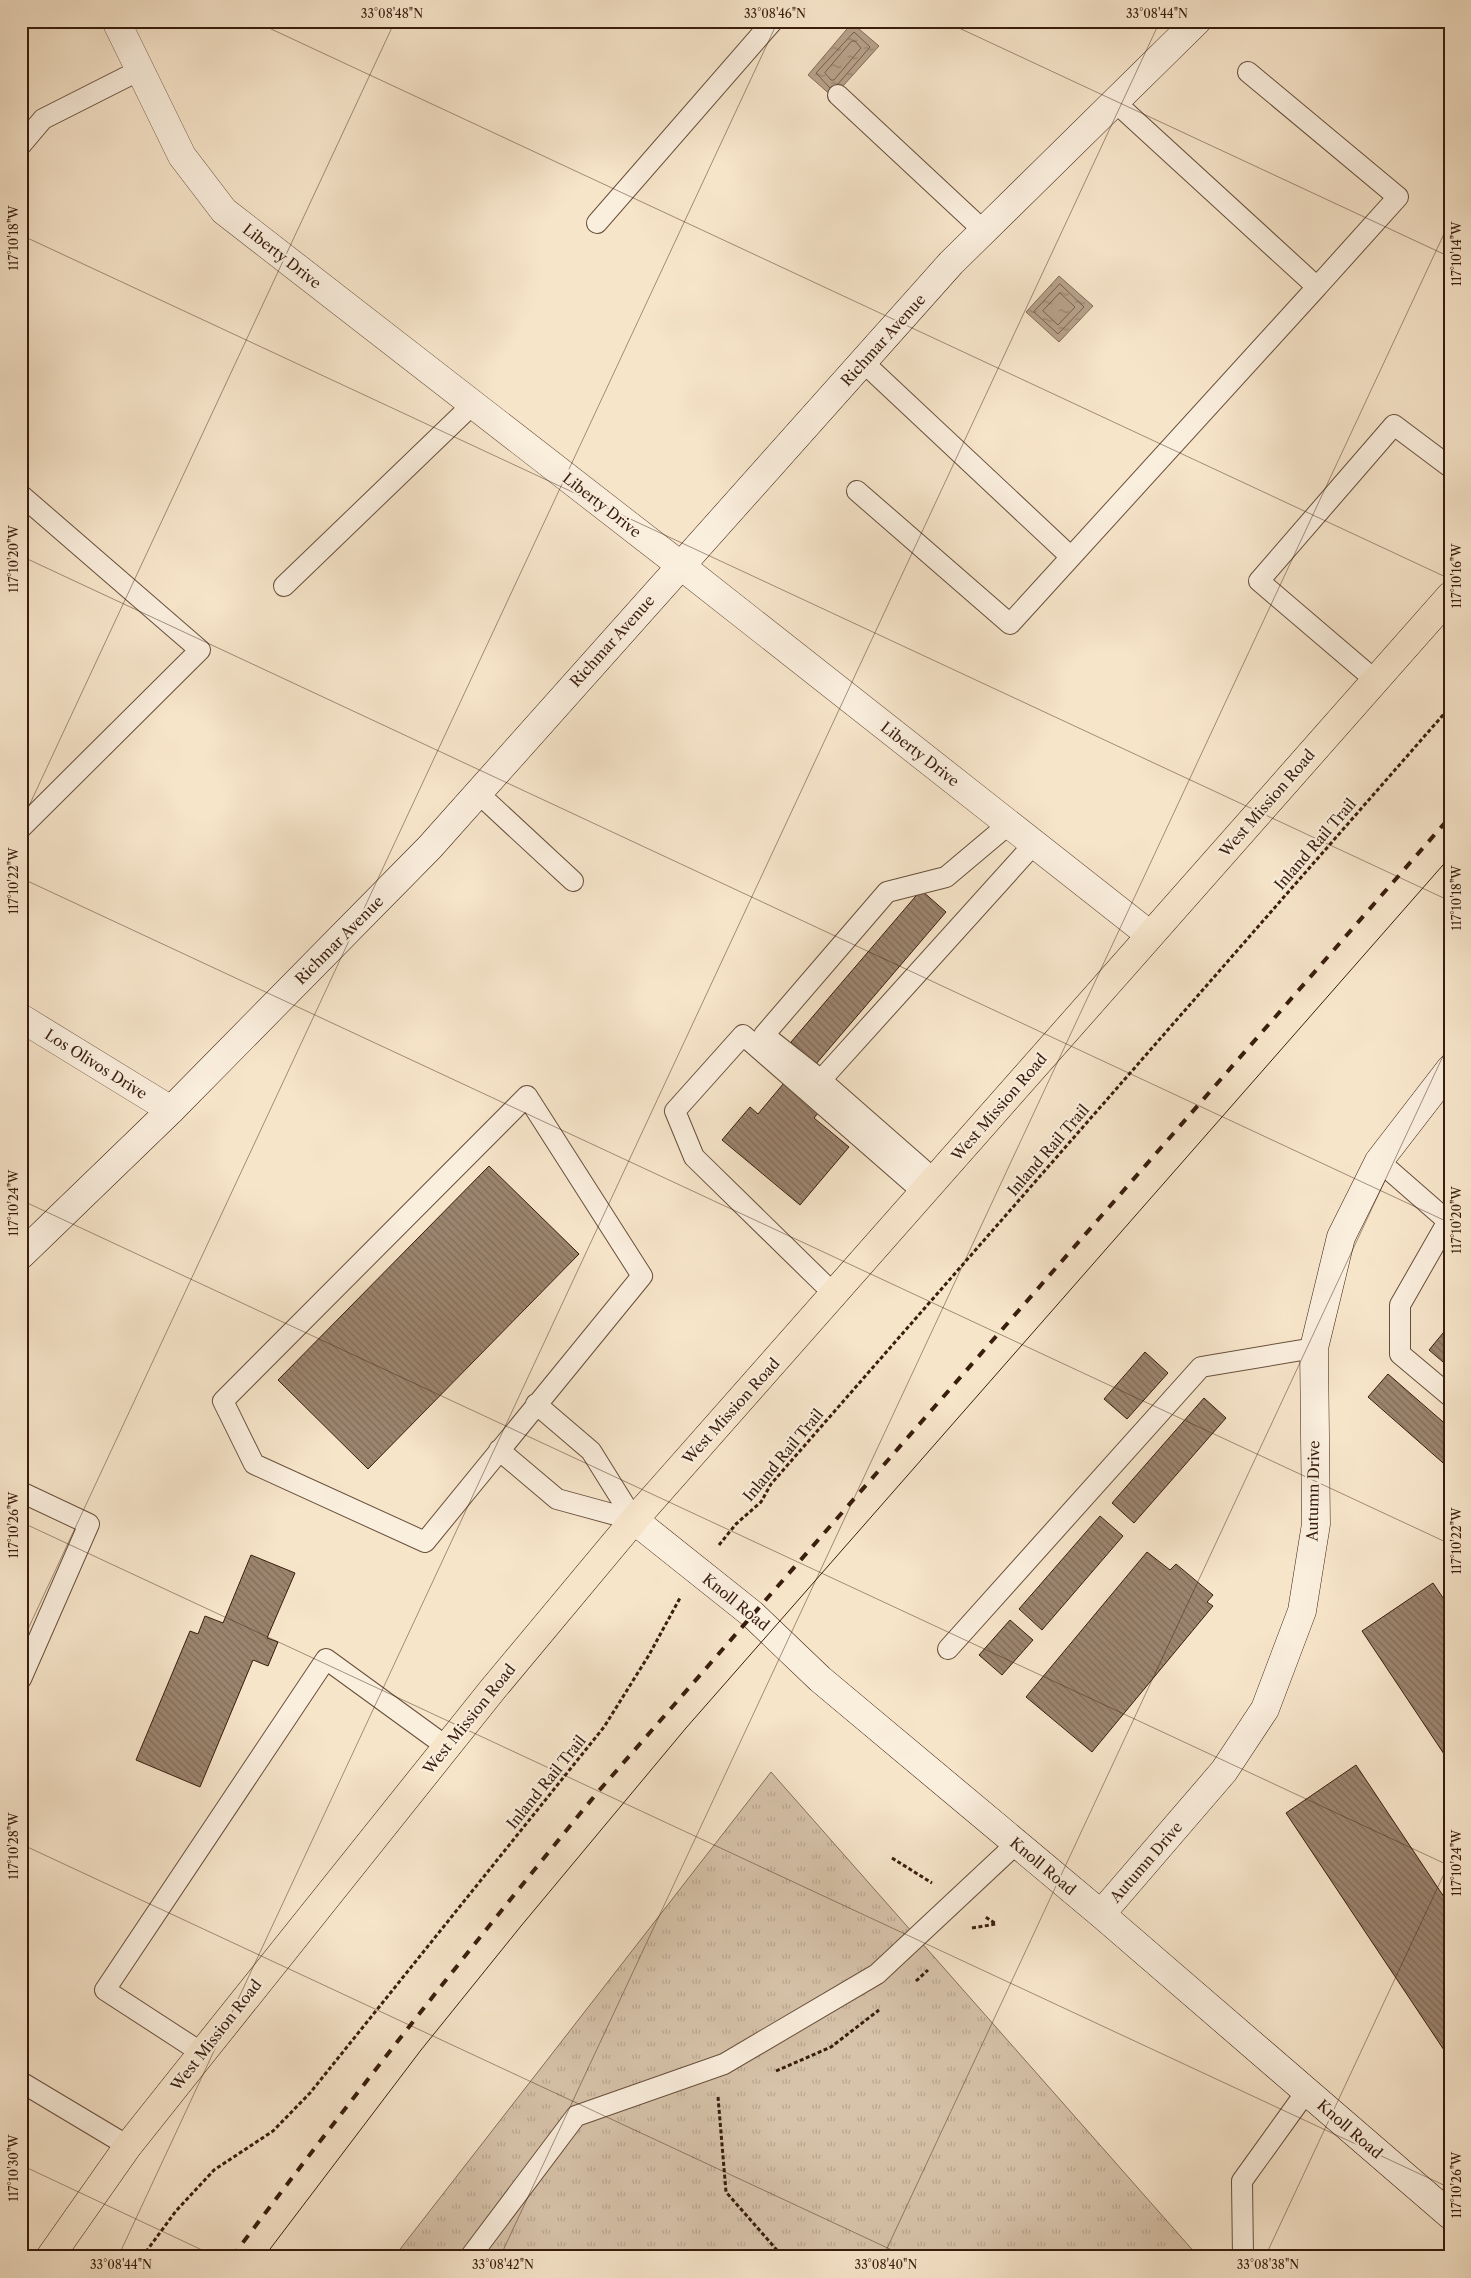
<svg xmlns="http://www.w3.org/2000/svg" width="1471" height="2278" viewBox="0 0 1471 2278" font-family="'Libre Caslon Text',serif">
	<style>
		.grass { fill: url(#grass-tufts); stroke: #88705c }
		.water { fill: url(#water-ripples); stroke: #846c58 }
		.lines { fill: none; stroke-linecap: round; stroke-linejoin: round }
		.shore { stroke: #785f4c; stroke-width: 1 }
		.building { fill: url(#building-back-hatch); stroke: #391d0d }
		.lane-casing { stroke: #684f3c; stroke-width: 22 }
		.street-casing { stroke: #684f3c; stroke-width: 29 }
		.secondary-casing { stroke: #391d0d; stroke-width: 29 }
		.primary-casing { stroke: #391d0d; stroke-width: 29 }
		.path { stroke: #391d0d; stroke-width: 3; stroke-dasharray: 4 2.5; stroke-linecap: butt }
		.lane { stroke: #faeedd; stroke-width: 20 }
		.street { stroke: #faeedd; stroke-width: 28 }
		.secondary { stroke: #faeedd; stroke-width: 28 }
		.primary { stroke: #f7e5ca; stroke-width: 28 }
		.tram { stroke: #391d0d; stroke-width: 1 }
		.rail { stroke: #391d0d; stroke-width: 4; stroke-dasharray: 9 9; stroke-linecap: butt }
		.ticks { fill: none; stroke: #391d0d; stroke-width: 1; stroke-opacity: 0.45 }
		.labels { text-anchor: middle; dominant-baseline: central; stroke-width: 4.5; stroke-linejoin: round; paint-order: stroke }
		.street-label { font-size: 15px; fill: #391d0d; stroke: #faeedd }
		.neatline { fill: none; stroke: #391d0d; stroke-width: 2 }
		.ticks-label { font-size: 12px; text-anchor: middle; fill: #391d0d }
	</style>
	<defs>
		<pattern id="grass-tufts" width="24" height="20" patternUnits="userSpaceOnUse" patternTransform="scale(1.25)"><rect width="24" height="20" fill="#d7c3aa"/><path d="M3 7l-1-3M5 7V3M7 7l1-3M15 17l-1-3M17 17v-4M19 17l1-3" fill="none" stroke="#b9a791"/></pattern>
		<pattern id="water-ripples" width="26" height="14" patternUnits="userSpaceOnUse" patternTransform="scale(1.25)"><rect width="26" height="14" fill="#b6a18a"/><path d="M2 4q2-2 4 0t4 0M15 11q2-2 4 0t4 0" fill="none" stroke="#95836f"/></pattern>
		<pattern id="building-back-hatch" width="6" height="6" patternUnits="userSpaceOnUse" patternTransform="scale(1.25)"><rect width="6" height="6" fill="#9c856f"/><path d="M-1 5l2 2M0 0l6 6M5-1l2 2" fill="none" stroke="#806c5a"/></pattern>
	</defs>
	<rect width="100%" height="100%" fill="#f7e5ca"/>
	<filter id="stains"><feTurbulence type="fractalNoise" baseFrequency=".004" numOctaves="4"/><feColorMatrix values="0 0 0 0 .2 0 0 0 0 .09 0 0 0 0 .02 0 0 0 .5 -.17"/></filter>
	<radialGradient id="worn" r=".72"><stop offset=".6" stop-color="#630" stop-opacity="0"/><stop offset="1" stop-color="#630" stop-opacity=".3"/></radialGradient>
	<!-- grass -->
	<path class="grass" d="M 771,1772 L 1189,2246 L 1199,2257 L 394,2257 Z"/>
	<!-- water -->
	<path class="water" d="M 852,23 L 879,46 L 833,97 L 808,75 Z
		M 1059,276 L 1093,306 L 1059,342 L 1026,312 Z"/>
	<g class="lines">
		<!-- shore -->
		<path class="shore" d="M 852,41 L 855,41 L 861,48 L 834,80 L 831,80 L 825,73 Z
			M 830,88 L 816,73 L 854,32 L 870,47 L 838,84
			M 1060,284 L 1084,307 L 1058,334 L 1034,312 Z
			M 1060,293 L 1075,307 L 1058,325 L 1043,311 Z"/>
	</g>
	<!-- building -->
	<path class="building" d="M 921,890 L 946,912 L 816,1064 L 791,1042 Z
		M 789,1077 L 824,1106 L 814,1118 L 849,1147 L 800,1205 L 722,1140 L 750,1107 L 758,1114 Z
		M 489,1166 L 579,1254 L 368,1469 L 278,1380 Z
		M 1448,1327 L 1450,1328 L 1450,1368 L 1429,1350 Z
		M 1145,1352 L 1168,1373 L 1127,1419 L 1104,1399 Z
		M 1388,1374 L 1450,1428 L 1450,1469 L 1368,1397 Z
		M 1204,1398 L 1226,1418 L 1134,1523 L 1112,1503 Z
		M 1100,1516 L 1123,1536 L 1042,1630 L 1019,1609 Z
		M 1147,1552 L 1170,1570 L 1176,1564 L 1213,1595 L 1207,1602 L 1213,1606 L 1092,1752 L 1026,1697 Z
		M 251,1555 L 295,1573 L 267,1638 L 278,1642 L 268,1666 L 253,1660 L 200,1787 L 136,1760 L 190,1631 L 198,1634 L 205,1616 L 223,1623 Z
		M 1433,1583 L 1450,1608 L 1450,1763 L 1362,1631 Z
		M 1010,1620 L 1033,1640 L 1002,1675 L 979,1655 Z
		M 1356,1765 L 1450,1906 L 1450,2059 L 1286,1813 Z"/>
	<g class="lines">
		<defs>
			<path id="lane" d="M 838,95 L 984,231
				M 1115,102 L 1317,287 L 1398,197 L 1248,72
				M 21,145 L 43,119 L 140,70
				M 597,223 L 773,21
				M 863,362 L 1071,557
				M 857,491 L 1010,624 L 1317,287
				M 21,495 L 200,650 L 21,828
				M 284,586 L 473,404
				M 1375,680 L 1259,581 L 1394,425 L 1450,467
				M 478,793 L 573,881
				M 821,1080 L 764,1035 L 887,892 L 946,877 L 1009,824
				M 527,1096 L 642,1276 L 425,1542 L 254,1464 L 223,1401 Z
				M 1379,1161 L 1450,1223
				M 935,1180 L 821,1080 L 1034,844
				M 1448,1221 L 1400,1305 L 1400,1354 L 1450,1396
				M 835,1295 L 694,1157 L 675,1111 L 743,1035 L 924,1193
				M 536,1404 L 591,1451 L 634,1520
				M 499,1450 L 557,1499 L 634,1520
				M 21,1492 L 89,1524 L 21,1679
				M 948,1649 L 1201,1367 L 1314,1348
				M 202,2053 L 105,1990 L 326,1659 L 447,1747
				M 21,2082 L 128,2146
				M 470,2257 L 576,2116 L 724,2064 L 877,1974 L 1016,1844
				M 1243,2257 L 1242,2181 L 1306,2092"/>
			<path id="street" d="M 116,21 L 182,156 L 224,211 L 680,565 L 1150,935
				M 21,1018 L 171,1110"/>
			<path id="secondary" d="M 21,1255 L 171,1110 L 430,847 L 951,263 L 1197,21
				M 634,1520 L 752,1614 L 820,1679 L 1101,1914 L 1450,2215
				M 1101,1914 L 1224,1771 L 1265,1709 L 1302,1611 L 1316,1524 L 1314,1348 L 1341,1237 L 1379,1161 L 1450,1069"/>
			<path id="primary" d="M 50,2257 L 128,2146 L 202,2053 L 493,1689 L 634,1520 L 1450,596"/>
		</defs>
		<!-- lane casing -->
		<use href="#lane" class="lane-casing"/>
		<!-- street casing -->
		<use href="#street" class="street-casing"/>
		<!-- secondary casing -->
		<use href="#secondary" class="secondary-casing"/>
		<!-- primary casing -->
		<use href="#primary" class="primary-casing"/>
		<!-- path -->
		<path class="path" d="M 719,1545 L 736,1524 L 761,1502 L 771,1484 L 1450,707
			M 892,1858 L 932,1883
			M 972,1928 L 996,1924 L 984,1916
			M 916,1981 L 928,1970
			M 776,2071 L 831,2047 L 879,2010
			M 718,2097 L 726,2192 L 783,2257
			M 142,2257 L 176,2211 L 214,2170 L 273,2131 L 310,2093 L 604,1727 L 649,1655 L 680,1598"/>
		<!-- lane -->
		<use href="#lane" class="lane"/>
		<!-- street -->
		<use href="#street" class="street"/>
		<!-- secondary -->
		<use href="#secondary" class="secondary"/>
		<!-- primary -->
		<use href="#primary" class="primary"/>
		<!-- tram -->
		<path class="tram" d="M 264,2257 L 421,2050 L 521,1926 L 686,1728 L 1450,857"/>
		<!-- rail -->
		<path class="rail" d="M 232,2257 C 351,2099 472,1945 597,1793 L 1450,817"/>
	</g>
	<!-- ticks -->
	<path class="ticks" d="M 254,21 L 1450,579M 944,21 L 1450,257M 21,235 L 1450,901M 21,556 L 1450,1223M 21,823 L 395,21M 21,878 L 1450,1544M 21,1200 L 1450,1866M 21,1522 L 1450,2188M 21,1644 L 778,21M 21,1844 L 907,2257M 21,2165 L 217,2257M 118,2257 L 1160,21M 500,2257 L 1450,221M 883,2257 L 1450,1041M 1265,2257 L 1450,1861"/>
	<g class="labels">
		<!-- street labels -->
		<g class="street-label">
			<text transform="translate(282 256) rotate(38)">Liberty Drive</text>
			<text transform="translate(883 340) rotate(-48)">Richmar Avenue</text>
			<text transform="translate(602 505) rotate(38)">Liberty Drive</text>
			<text transform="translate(612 641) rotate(-48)">Richmar Avenue</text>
			<text transform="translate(920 754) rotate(38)">Liberty Drive</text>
			<text transform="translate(1267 803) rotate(-49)">West Mission Road</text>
			<text transform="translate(1315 844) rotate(-49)">Inland Rail Trail</text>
			<text transform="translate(339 940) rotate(-45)">Richmar Avenue</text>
			<text transform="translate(96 1064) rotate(32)">Los Olivos Drive</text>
			<text transform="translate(999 1107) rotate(-49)">West Mission Road</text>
			<text transform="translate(1048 1150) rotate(-49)">Inland Rail Trail</text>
			<text transform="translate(731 1411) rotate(-48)">West Mission Road</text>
			<text transform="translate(783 1455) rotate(-50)">Inland Rail Trail</text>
			<text transform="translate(1313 1491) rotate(-89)">Autumn Drive</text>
			<text transform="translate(736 1602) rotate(39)">Knoll Road</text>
			<text transform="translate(469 1719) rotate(-51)">West Mission Road</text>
			<text transform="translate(546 1782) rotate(-51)">Inland Rail Trail</text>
			<text transform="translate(1146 1862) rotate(-49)">Autumn Drive</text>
			<text transform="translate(1043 1866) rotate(40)">Knoll Road</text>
			<text transform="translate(216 2035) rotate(-52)">West Mission Road</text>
			<text transform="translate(1350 2129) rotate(41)">Knoll Road</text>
		</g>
	</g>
	<!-- margin -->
	<rect width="1471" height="2278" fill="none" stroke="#f7e5ca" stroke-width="55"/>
	<rect x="28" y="28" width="1416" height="2222" class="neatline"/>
	<g class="ticks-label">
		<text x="392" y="18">33°08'48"N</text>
		<text x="775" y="18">33°08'46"N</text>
		<text x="1157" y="18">33°08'44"N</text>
		<text transform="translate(14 238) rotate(-90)" y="4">117°10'18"W</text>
		<text transform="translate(1457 254) rotate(-90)" y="4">117°10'14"W</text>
		<text transform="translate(14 559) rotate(-90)" y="4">117°10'20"W</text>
		<text transform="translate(1457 576) rotate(-90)" y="4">117°10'16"W</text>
		<text transform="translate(14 881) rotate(-90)" y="4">117°10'22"W</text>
		<text transform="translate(1457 898) rotate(-90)" y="4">117°10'18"W</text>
		<text transform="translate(14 1203) rotate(-90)" y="4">117°10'24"W</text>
		<text transform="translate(1457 1220) rotate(-90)" y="4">117°10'20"W</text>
		<text transform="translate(14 1525) rotate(-90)" y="4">117°10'26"W</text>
		<text transform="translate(1457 1541) rotate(-90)" y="4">117°10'22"W</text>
		<text transform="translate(14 1846) rotate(-90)" y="4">117°10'28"W</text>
		<text transform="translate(1457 1863) rotate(-90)" y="4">117°10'24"W</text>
		<text transform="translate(14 2168) rotate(-90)" y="4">117°10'30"W</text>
		<text transform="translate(1457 2185) rotate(-90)" y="4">117°10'26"W</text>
		<text x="121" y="2269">33°08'44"N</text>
		<text x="503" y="2269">33°08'42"N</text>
		<text x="886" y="2269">33°08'40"N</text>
		<text x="1268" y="2269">33°08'38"N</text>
	</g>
	<rect width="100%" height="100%" filter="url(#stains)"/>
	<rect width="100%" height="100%" fill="url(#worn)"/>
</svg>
